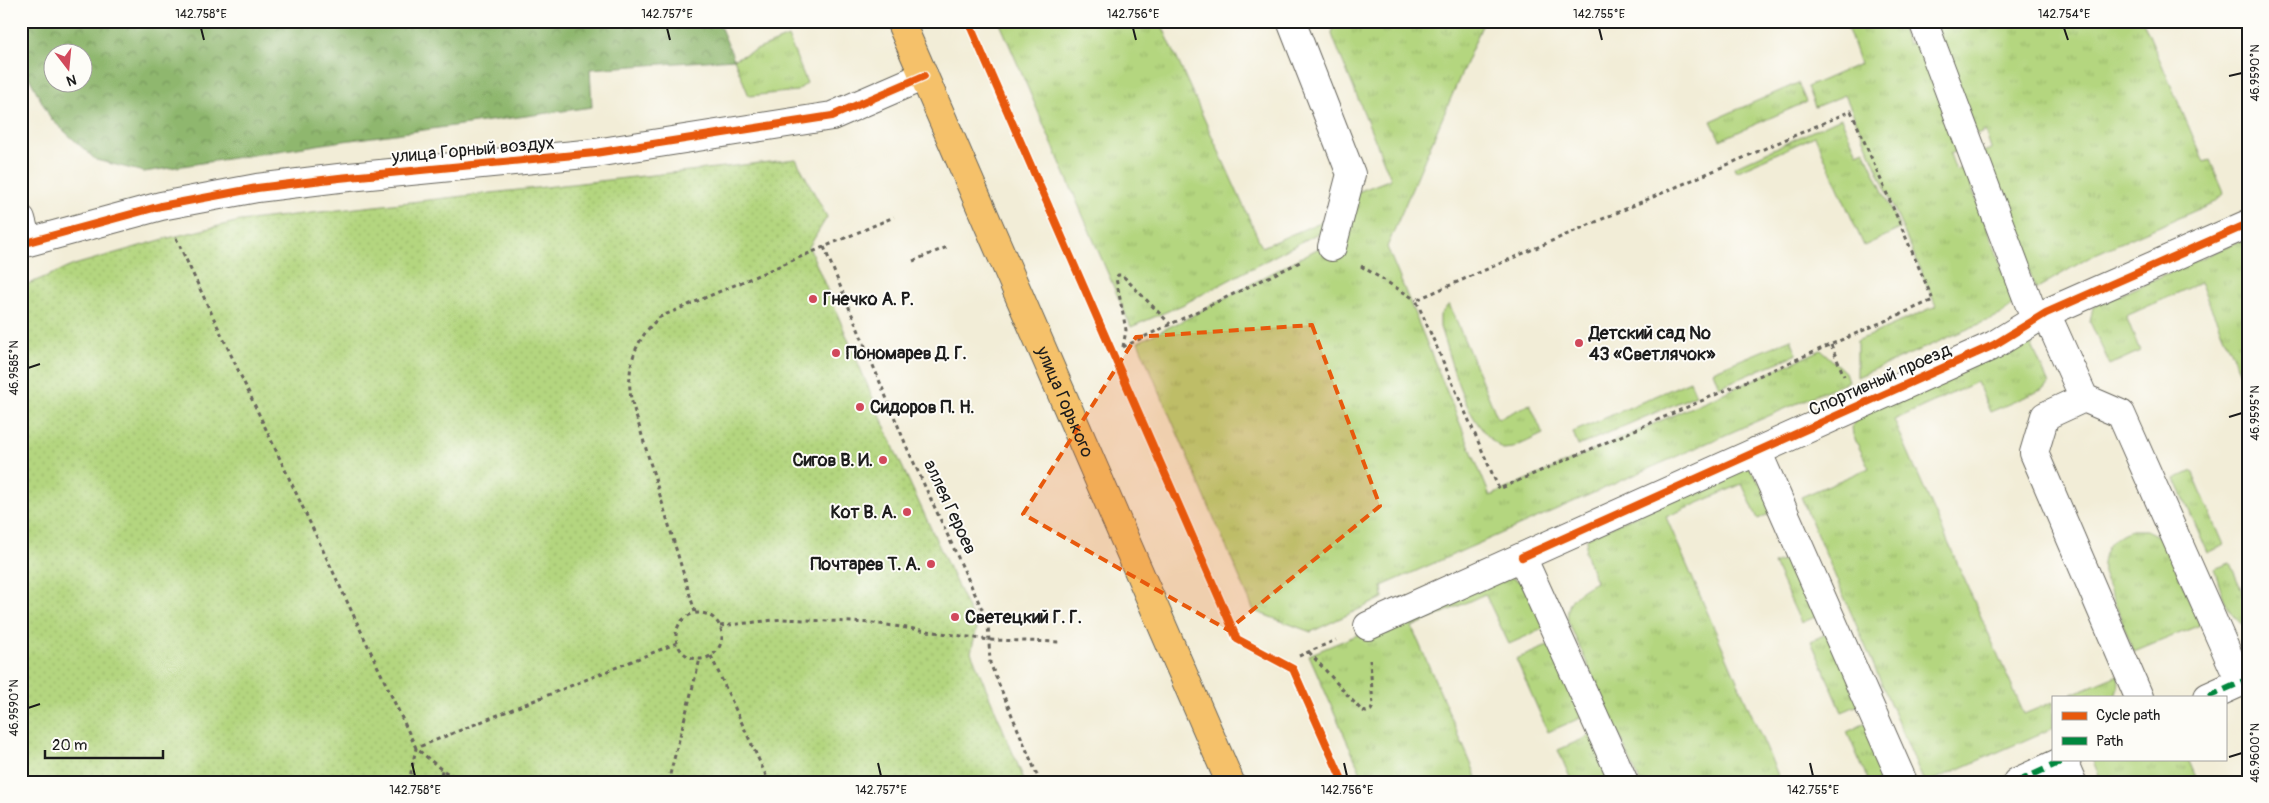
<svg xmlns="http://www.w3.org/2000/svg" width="2269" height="803" viewBox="0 0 2269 803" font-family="Pangolin,sans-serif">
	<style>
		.grass { fill: url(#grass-tufts); stroke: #68794e }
		.forest { fill: url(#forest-crowns); stroke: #566a45; fill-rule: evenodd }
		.park { fill: url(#park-dots); stroke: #68794e }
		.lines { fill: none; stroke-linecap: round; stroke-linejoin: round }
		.minor-casing { stroke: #67655d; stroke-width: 30 }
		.major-casing { stroke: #67655d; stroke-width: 30 }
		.path { stroke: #67655d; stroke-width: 3; stroke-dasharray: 4 4; stroke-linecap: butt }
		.minor { stroke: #fff; stroke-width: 28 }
		.major { stroke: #f5c16b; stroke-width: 28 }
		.quiet { stroke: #00873e; stroke-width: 6; stroke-dasharray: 12 6; stroke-linecap: butt }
		.cycleway-casing { stroke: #fdfcf7; stroke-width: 11 }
		.cycleway { stroke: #e8590c; stroke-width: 8 }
		.marked { fill: #e8590c; fill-opacity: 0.2; stroke: #e8590c; stroke-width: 4; stroke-dasharray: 10 6; stroke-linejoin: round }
		.ticks { fill: none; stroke: #1c1c1c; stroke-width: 2 }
		.poi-dot { fill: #d1495b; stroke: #fdfcf7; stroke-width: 2 }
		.labels { text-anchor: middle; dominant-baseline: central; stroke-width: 4; stroke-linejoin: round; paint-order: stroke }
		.street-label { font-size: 18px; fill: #1c1c1c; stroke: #fdfcf7 }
		.poi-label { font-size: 18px; font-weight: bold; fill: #1c1c1c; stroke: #fdfcf7; text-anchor: start }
		.neatline { fill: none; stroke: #1c1c1c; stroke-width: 2 }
		.ticks-label { font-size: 12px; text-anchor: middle; fill: #1c1c1c }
	</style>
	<defs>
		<pattern id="grass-tufts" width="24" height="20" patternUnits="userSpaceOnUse" patternTransform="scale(1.25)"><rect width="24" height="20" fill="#b4d67f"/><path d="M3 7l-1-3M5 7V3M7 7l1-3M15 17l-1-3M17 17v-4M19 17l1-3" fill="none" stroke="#9ab76d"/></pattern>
		<pattern id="forest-crowns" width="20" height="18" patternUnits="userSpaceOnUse" patternTransform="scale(1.25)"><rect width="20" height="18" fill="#8fb76e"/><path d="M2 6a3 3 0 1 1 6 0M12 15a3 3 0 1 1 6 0" fill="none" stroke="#74945a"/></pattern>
		<pattern id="park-dots" width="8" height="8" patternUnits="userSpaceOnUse" patternTransform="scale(1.25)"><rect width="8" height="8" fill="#b4d67f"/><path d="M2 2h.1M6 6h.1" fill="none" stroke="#9ab76d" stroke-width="1.8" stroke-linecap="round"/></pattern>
	</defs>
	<rect width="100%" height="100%" fill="#fdfcf7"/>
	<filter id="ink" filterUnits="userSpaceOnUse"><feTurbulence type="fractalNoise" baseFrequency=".02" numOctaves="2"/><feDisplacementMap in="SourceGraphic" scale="10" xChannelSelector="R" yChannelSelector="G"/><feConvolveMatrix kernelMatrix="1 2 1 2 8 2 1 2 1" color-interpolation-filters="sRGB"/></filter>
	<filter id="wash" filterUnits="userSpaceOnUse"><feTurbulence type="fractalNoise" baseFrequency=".0096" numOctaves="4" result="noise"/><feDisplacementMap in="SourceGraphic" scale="20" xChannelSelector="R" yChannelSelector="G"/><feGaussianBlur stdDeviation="1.12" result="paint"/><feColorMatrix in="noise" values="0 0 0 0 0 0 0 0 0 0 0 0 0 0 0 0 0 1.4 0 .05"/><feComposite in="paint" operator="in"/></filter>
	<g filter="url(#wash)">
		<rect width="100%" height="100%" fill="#f2edd7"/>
		<!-- grass -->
		<path class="grass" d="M 999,21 L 1160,21 L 1262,247 L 1337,215 L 1339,222 L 1182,305 L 1131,327 Z
			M 1335,21 L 1484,21 L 1387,247 L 1490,496 L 1821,350 L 1845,372 L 1848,381 L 1382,586 L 1383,598 L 1311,632 L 1254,611 L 1138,342 L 1184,320 L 1345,234 C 1358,218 1355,214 1347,196 L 1391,179 L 1336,45 L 1332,34 Z
			M 1845,21 L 1908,21 L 1909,24 L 1901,27 L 1908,44 L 1917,40 L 1958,150 L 1950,154 L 1956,171 L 1964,167 L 2014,299 L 2011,307 L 2000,315 L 1857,377 L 1857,341 L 1936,306 L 1845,95 L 1815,107 L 1807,87 L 1860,64 Z
			M 1943,21 L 2143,21 L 2204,162 L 2210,160 L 2224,193 L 2213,203 L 2095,254 L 2036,289 L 1983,152 L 1991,149 L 1985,131 L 1977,135 L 1935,25 Z
			M 788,37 L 807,83 L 797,91 L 749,96 L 734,59 Z
			M 1798,83 L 1806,102 L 1720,140 L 1711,121 Z
			M 1841,118 L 1857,153 L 1864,150 L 1900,229 L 1864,246 L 1815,136 L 1736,172 L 1734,167 Z
			M 2248,237 L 2248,391 L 2200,283 L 2126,316 L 2140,351 L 2110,365 L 2090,322 L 2093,307 Z
			M 1449,304 L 1498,419 L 1530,404 L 1543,434 L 1513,448 L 1503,449 C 1464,423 1454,369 1440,327 L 1440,315 Z
			M 1791,339 L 1797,354 L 1719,387 L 1713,371 Z
			M 2023,339 L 2030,341 L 2049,384 L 2046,388 L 1990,412 L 1977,382 L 1894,420 L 2024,714 L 2053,702 L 2053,728 L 1929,782 L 1924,782 L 1801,497 L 1869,468 L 1853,435 L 1852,426 L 1863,407 Z
			M 1690,381 L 1696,395 L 1578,446 L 1573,432 Z
			M 1747,464 L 1777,510 L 1758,519 L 1742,484 L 1666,517 L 1781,782 L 1640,782 L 1568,621 C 1565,598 1579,592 1596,582 L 1585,552 L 1587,538 Z
			M 2192,471 L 2224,545 L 2208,553 L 2175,479 Z
			M 2132,530 L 2146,530 L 2162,538 L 2200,625 L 2134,652 L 2103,573 C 2101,552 2111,536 2132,530 Z
			M 1795,555 L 1822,614 L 1801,623 L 1774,564 Z
			M 2230,563 L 2248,605 L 2248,627 C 2226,619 2221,588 2214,569 Z
			M 1509,577 L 1524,583 L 1547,627 L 1509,644 L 1485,594 L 1412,627 L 1479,782 L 1365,782 L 1309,655 L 1494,578 Z
			M 1830,632 L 1861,704 L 1842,712 L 1811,641 Z
			M 1555,643 L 1585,716 L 1548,732 L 1516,659 Z
			M 2118,675 L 2119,684 L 2115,697 L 2065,697 Z
			M 1870,721 L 1896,782 L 1865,782 L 1868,780 L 1847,732 Z
			M 1594,734 L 1615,782 L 1572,782 L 1558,750 Z
			M 2092,759 L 2188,759 L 2198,782 L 2102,782 Z"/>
		<!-- forest -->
		<path class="forest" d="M 21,21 L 718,21 L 734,59 L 590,69 L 592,107 L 336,142 L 144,172 L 96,160 L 51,119 L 25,70 L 21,54 ZM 52,52 L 82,52 L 82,82 L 52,82 Z"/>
		<!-- park -->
		<path class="park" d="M 796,159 L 827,217 L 809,247 L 896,453 L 977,628 L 971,652 L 1025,782 L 21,782 L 21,287 L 74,265 L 164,239 L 240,221 Z"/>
	</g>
	<g filter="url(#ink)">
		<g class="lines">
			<defs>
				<path id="minor" d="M 1291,21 L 1351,174 L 1332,247
					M 1923,21 L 2035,319
					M 21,219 L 27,241
					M 21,244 L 161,206 L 257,188 L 339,178 L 595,153 L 832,116 L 924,76
					M 2046,313 L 2084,398 L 2121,414 L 2240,682
					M 2084,398 L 2045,416 L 2034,453 L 2139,697
					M 1757,451 L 1903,782
					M 1522,557 L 1624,782
					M 1368,626 L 1994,345 L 2046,313 L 2248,224
					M 2208,697 L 2248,679
					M 2063,761 L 2072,782
					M 2017,782 L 2067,759"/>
				<g id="major">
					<path id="s1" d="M 900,21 L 1230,782"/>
				</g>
			</defs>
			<!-- minor casing -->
			<use href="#minor" class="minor-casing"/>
			<!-- major casing -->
			<use href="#major" class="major-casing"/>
			<!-- path -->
			<path class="path" d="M 1851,111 L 1933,300 L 1499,489 L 1416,300 Z
				M 176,238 L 416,748 L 442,770 L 464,782
				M 824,247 L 908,450 L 988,622 L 990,663 L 1040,782
				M 913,261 L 947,247
				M 1361,266 L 1416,300
				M 1831,345 L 1844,376
				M 1123,347 L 1302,261
				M 1123,347 L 1126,330 L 1116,278 L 1118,275 L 1122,275 L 1170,324
				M 695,612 L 631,399 C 626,365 635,339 660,317 L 894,217
				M676 636a23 23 0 1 1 46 0a23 23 0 1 1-46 0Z
				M 720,626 L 783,619 L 873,623 L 989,640 L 1060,642
				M 1309,652 L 1361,710 L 1366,712 L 1371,710 L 1373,706 L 1370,660
				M 711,656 L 769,782
				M 1299,656 L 1336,640
				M 409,782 L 416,748 L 677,643
				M 440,782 L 442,770
				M 668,782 L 700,659"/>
			<!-- minor -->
			<use href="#minor" class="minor"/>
			<!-- major -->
			<use href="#major" class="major"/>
			<!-- quiet -->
			<path class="quiet" d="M 2208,697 L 2248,679
				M 2017,782 L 2067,759"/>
			<defs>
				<path id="cycleway" d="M 968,21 L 1237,639 L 1293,669 L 1343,782
					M 21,244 L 161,206 L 257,188 L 339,178 L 595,153 L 832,116 L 924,76
					M 1522,557 L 1994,345 L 2046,313 L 2248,224"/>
			</defs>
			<!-- cycleway casing -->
			<use href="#cycleway" class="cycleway-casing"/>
			<!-- cycleway -->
			<use href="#cycleway" class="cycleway"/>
		</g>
	</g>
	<!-- marked area -->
	<path class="marked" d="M 1312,325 L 1380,506 L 1228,630 L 1023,514 L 1136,337 Z"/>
	<!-- ticks -->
	<path class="ticks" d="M 201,28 L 204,40M 667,28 L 670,40M 1133,28 L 1136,40M 1599,28 L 1602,40M 2064,28 L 2068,40M 2229,76 L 2242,73M 28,368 L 40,364M 2229,417 L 2242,413M 28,708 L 40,704M 2229,757 L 2242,753M 412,763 L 415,776M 878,763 L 881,776M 1344,763 L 1347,776M 1810,763 L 1813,776"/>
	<!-- markers -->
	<g class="poi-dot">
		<circle cx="813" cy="299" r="5"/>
		<circle cx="1579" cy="343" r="5"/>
		<circle cx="836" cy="353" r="5"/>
		<circle cx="860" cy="407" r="5"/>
		<circle cx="883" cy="460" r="5"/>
		<circle cx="907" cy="512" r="5"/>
		<circle cx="931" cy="564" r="5"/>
		<circle cx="955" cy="617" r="5"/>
	</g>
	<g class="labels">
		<!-- street labels -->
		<g class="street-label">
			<text transform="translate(473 150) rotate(-5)">улица Горный воздух</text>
			<text transform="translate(1880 380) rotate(-24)">Спортивный проезд</text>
			<text stroke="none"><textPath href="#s1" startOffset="415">улица Горького</textPath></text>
			<text transform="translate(950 507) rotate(65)">аллея Героев</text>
		</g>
		<!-- poi labels -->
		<g class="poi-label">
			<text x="823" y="299">Гнечко А. Р.</text>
			<text x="1589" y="333">Детский сад №<tspan x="1589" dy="21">43 «Светлячок»</tspan></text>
			<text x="846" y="353">Пономарев Д. Г.</text>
			<text x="870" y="407">Сидоров П. Н.</text>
			<text x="873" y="460" text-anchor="end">Сигов В. И.</text>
			<text x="897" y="512" text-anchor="end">Кот В. А.</text>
			<text x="921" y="564" text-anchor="end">Почтарев Т. А.</text>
			<text x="965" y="617">Светецкий Г. Г.</text>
		</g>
	</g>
	<!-- margin -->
	<rect width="2269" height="803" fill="none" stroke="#fdfcf7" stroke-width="55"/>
	<!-- legend -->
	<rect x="2052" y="696" width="175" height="65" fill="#fdfcf7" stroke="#a3a29f"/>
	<rect x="2062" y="712" width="25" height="8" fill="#e8590c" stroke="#a3a29f"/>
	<text x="2096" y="720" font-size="15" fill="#1c1c1c">Cycle path</text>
	<rect x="2062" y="737" width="25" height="8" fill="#00873e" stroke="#a3a29f"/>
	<text x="2096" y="746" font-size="15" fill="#1c1c1c">Path</text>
	<!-- north arrow -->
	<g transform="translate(68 68) rotate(164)"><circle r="24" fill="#fdfcf7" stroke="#a3a29f"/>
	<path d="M0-4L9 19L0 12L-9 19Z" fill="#d1495b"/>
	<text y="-8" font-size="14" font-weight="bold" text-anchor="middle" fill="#1c1c1c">N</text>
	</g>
	<!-- scale -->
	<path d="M45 750v8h118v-8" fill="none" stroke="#1c1c1c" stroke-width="2.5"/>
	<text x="52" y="750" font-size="15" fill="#1c1c1c" stroke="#fdfcf7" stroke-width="4" paint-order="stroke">20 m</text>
	<rect x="28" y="28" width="2214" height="748" class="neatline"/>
	<g class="ticks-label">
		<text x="201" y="18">142.758°E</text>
		<text x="667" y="18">142.757°E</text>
		<text x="1133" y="18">142.756°E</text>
		<text x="1599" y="18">142.755°E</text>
		<text x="2064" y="18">142.754°E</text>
		<text transform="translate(2255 73) rotate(-90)" y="4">46.9590°N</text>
		<text transform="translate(14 368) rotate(-90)" y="4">46.9585°N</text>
		<text transform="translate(2255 413) rotate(-90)" y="4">46.9595°N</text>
		<text transform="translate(14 708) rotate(-90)" y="4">46.9590°N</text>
		<text transform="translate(2255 753) rotate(-90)" y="4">46.9600°N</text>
		<text x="415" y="794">142.758°E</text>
		<text x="881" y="794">142.757°E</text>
		<text x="1347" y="794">142.756°E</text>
		<text x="1813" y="794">142.755°E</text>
	</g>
</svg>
